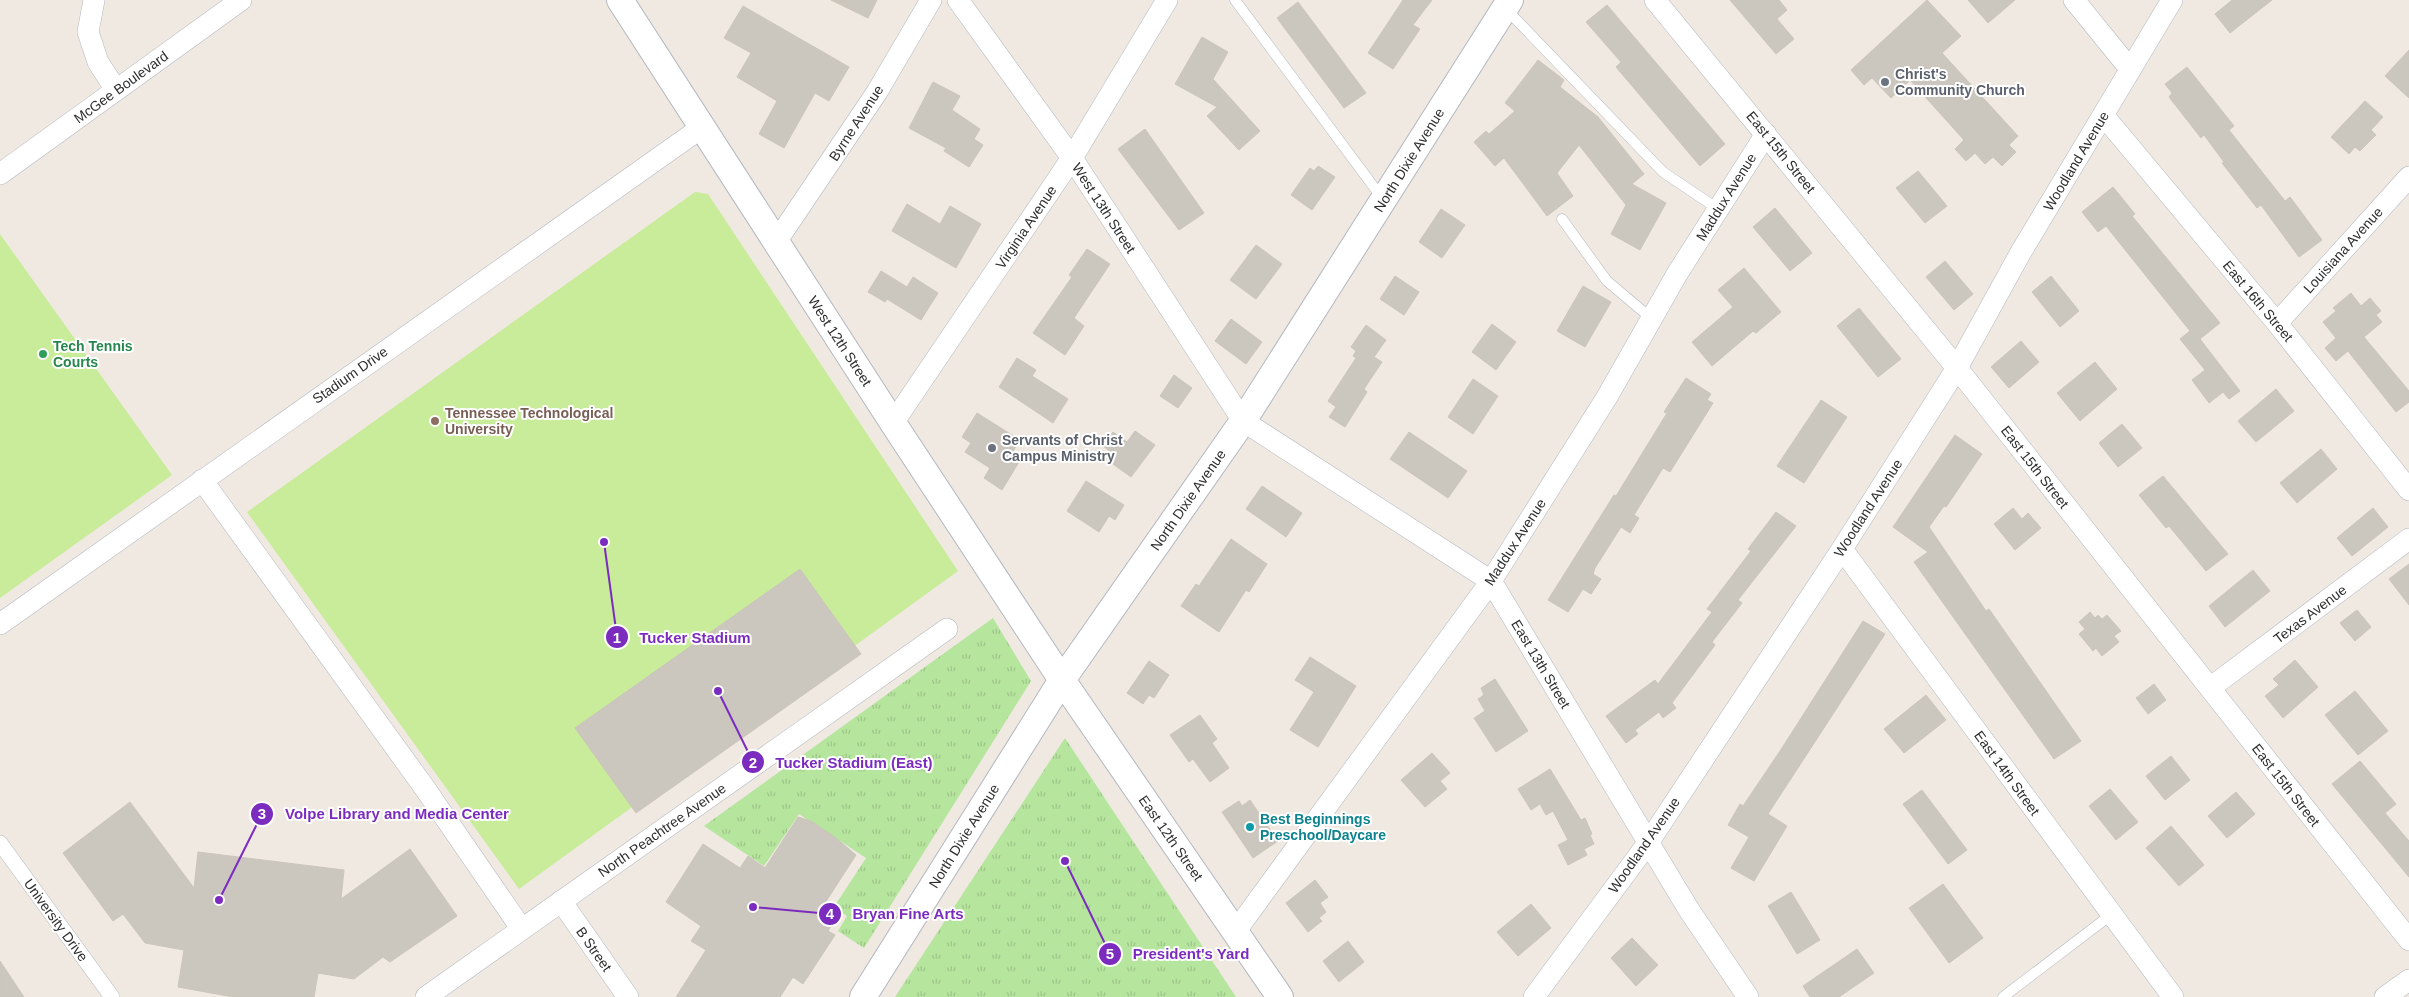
<svg xmlns="http://www.w3.org/2000/svg" width="2409" height="997" viewBox="0 0 2409 997" font-family="Arial,sans-serif">
	<style>
		.park { fill: url(#park-tufts) }
		.pitch { fill: #c9ec9a }
		.building { fill: #cbc7bf; stroke: #cbc5ba }
		.lines { fill: none; stroke-linecap: round; stroke-linejoin: round }
		.service-casing { stroke: #b4b7c1; stroke-width: 11 }
		.pedestrian-casing { stroke: #b4b7c1; stroke-width: 16 }
		.minor-casing { stroke: #b4b7c1; stroke-width: 22 }
		.tertiary-casing { stroke: #b4b7c1; stroke-width: 28 }
		.service { stroke: #fff; stroke-width: 10 }
		.pedestrian { stroke: #fff; stroke-width: 15 }
		.minor { stroke: #fff; stroke-width: 21 }
		.tertiary { stroke: #fff; stroke-width: 26 }
		.worship-dot { fill: #6b7280; stroke: #fff; stroke-width: 2 }
		.leisure-dot { fill: #2e9e5b; stroke: #fff; stroke-width: 2 }
		.education-dot { fill: #8d6e63; stroke: #fff; stroke-width: 2 }
		.culture-dot { fill: #0f9aa8; stroke: #fff; stroke-width: 2 }
		.labels { text-anchor: middle; dominant-baseline: central; stroke-width: 4; stroke-linejoin: round; paint-order: stroke }
		.worship-label { font-size: 14px; font-weight: bold; fill: #5b616d; stroke: #fff; text-anchor: start }
		.street-label { font-size: 14px; fill: #2e2e2e; stroke: #fff }
		.leisure-label { font-size: 14px; font-weight: bold; fill: #27864d; stroke: #fff; text-anchor: start }
		.education-label { font-size: 14px; font-weight: bold; fill: #785e54; stroke: #fff; text-anchor: start }
		.culture-label { font-size: 14px; font-weight: bold; fill: #0d838f; stroke: #fff; text-anchor: start }
		.leader { fill: none; stroke: #7b2cbf; stroke-width: 2 }
		.callout-dot { fill: #7b2cbf; stroke: #fff; stroke-width: 2 }
		.mark-label { font-size: 15px; text-anchor: middle; font-weight: bold; fill: #fff }
		.callout-label { font-size: 15px; text-anchor: middle; font-weight: bold; fill: #7b2cbf; stroke: #fff; stroke-width: 4; stroke-linejoin: round; paint-order: stroke }
	</style>
	<defs>
		<pattern id="park-tufts" width="24" height="20" patternUnits="userSpaceOnUse" patternTransform="scale(1.25)"><rect width="24" height="20" fill="#b6e59e"/><path d="M3 7l-1-3M5 7V3M7 7l1-3M15 17l-1-3M17 17v-4M19 17l1-3" fill="none" stroke="#9dc588"/></pattern>
	</defs>
	<rect width="100%" height="100%" fill="#efe9e1"/>
	<!-- park -->
	<path class="park" d="M 993,618 L 1031,681 L 864,948 L 838,931 L 847,916 L 834,907 L 866,858 L 799,814 L 764,866 L 704,826 Z
		M 1065,738 L 1236,997 L 895,997 Z"/>
	<!-- pitch -->
	<path class="pitch" d="M 695,192 L 708,194 L 958,571 L 519,889 L 247,512 Z
		M 0,234 L 172,475 L 0,598 Z"/>
	<!-- building -->
	<path class="building" d="M 831,0 L 877,0 L 868,18 Z
		M 1403,0 L 1432,0 L 1413,25 L 1420,29 L 1393,69 L 1368,53 Z
		M 1730,0 L 1779,0 L 1787,10 L 1777,19 L 1794,39 L 1776,54 Z
		M 1927,0 L 1961,36 L 1942,53 L 2018,136 L 2009,145 L 2016,152 L 2002,166 L 1993,157 L 1985,164 L 1975,153 L 1966,161 L 1955,149 L 1964,140 L 1910,80 L 1891,98 L 1872,78 L 1864,85 L 1851,70 Z
		M 1968,0 L 2015,0 L 1988,23 Z
		M 2232,0 L 2272,0 L 2230,33 L 2215,14 Z
		M 1298,2 L 1366,93 L 1344,108 L 1277,18 Z
		M 1607,5 L 1725,144 L 1700,166 L 1616,67 L 1621,62 L 1586,22 Z
		M 743,6 L 849,67 L 829,101 L 815,93 L 784,148 L 759,134 L 777,101 L 737,77 L 751,53 L 724,38 Z
		M 1202,37 L 1228,52 L 1213,79 L 1260,131 L 1239,150 L 1207,116 L 1217,107 L 1175,84 Z
		M 2409,50 L 2409,98 L 2385,76 Z
		M 1538,60 L 1564,80 L 1560,87 L 1598,117 L 1644,174 L 1632,184 L 1666,203 L 1640,250 L 1611,234 L 1626,205 L 1579,145 L 1557,173 L 1573,196 L 1547,216 L 1504,158 L 1495,166 L 1474,142 L 1486,131 L 1489,134 L 1515,111 L 1505,103 Z
		M 2187,67 L 2234,126 L 2229,130 L 2285,201 L 2290,197 L 2322,240 L 2299,257 L 2261,205 L 2257,208 L 2222,163 L 2224,162 L 2204,135 L 2201,138 L 2169,97 L 2172,93 L 2165,84 Z
		M 933,82 L 960,96 L 952,110 L 980,129 L 974,139 L 983,145 L 969,167 L 944,151 L 946,148 L 909,128 Z
		M 2365,101 L 2383,117 L 2371,130 L 2376,135 L 2360,151 L 2355,147 L 2349,154 L 2331,137 Z
		M 1145,129 L 1204,213 L 1179,230 L 1118,149 Z
		M 1318,166 L 1335,177 L 1312,210 L 1291,195 L 1310,168 L 1314,171 Z
		M 1918,171 L 1947,206 L 1925,223 L 1896,188 Z
		M 2113,187 L 2135,214 L 2132,216 L 2220,323 L 2200,339 L 2240,391 L 2229,399 L 2223,392 L 2209,403 L 2192,380 L 2205,370 L 2180,339 L 2190,331 L 2106,226 L 2098,232 L 2082,212 Z
		M 907,204 L 940,224 L 950,206 L 981,224 L 956,268 L 892,231 Z
		M 1775,208 L 1812,253 L 1790,271 L 1753,227 Z
		M 1441,209 L 1465,225 L 1442,258 L 1419,242 Z
		M 1256,245 L 1282,264 L 1256,299 L 1230,280 Z
		M 1087,249 L 1110,264 L 1074,318 L 1084,326 L 1065,355 L 1033,333 L 1072,277 L 1069,275 Z
		M 1945,261 L 1973,294 L 1954,310 L 1926,277 Z
		M 1744,268 L 1781,312 L 1756,333 L 1753,331 L 1712,366 L 1692,342 L 1733,307 L 1718,290 Z
		M 881,271 L 907,287 L 913,277 L 938,293 L 921,320 L 887,299 L 885,302 L 868,292 Z
		M 1395,276 L 1419,292 L 1404,315 L 1380,299 Z
		M 2051,276 L 2079,311 L 2060,327 L 2032,292 Z
		M 1583,286 L 1611,302 L 1585,347 L 1557,331 Z
		M 2351,293 L 2361,306 L 2370,298 L 2381,311 L 2376,315 L 2382,322 L 2364,337 L 2409,391 L 2409,402 L 2396,412 L 2348,351 L 2336,361 L 2325,348 L 2336,338 L 2323,322 L 2336,311 L 2333,308 Z
		M 1859,308 L 1901,359 L 1878,377 L 1837,326 Z
		M 1231,319 L 1262,342 L 1246,364 L 1215,341 Z
		M 1492,324 L 1516,342 L 1496,370 L 1472,352 Z
		M 1366,325 L 1386,340 L 1374,357 L 1382,362 L 1364,389 L 1367,392 L 1345,427 L 1329,417 L 1336,407 L 1328,401 L 1356,358 L 1353,356 L 1356,351 L 1351,347 Z
		M 2021,341 L 2039,362 L 2009,388 L 1991,367 Z
		M 1017,358 L 1036,370 L 1032,376 L 1068,399 L 1053,423 L 999,387 Z
		M 2095,362 L 2117,389 L 2080,421 L 2057,393 Z
		M 1174,375 L 1192,388 L 1178,408 L 1160,396 Z
		M 1686,378 L 1711,394 L 1707,400 L 1713,403 L 1670,472 L 1663,468 L 1634,515 L 1639,518 L 1630,533 L 1621,527 L 1595,568 L 1593,574 L 1601,579 L 1591,594 L 1583,589 L 1568,612 L 1548,600 L 1614,495 L 1616,496 L 1667,413 L 1664,412 Z
		M 1473,379 L 1498,396 L 1473,434 L 1448,417 Z
		M 2276,389 L 2294,411 L 2256,442 L 2238,421 Z
		M 1821,400 L 1847,417 L 1804,483 L 1777,466 Z
		M 977,413 L 1020,440 L 1010,456 L 1019,462 L 1002,490 L 984,478 L 990,468 L 965,452 L 971,443 L 962,437 Z
		M 2122,424 L 2142,448 L 2118,467 L 2099,443 Z
		M 1135,431 L 1155,445 L 1131,477 L 1106,459 L 1111,452 L 1103,446 L 1113,432 L 1127,442 Z
		M 1409,432 L 1467,471 L 1448,498 L 1390,459 Z
		M 1955,435 L 1982,454 L 1946,507 L 1944,506 L 1929,527 L 1986,611 L 1989,609 L 2081,741 L 2054,759 L 1914,562 L 1928,552 L 1893,527 Z
		M 2321,449 L 2337,469 L 2297,503 L 2280,483 Z
		M 2163,476 L 2228,554 L 2206,571 L 2169,526 L 2166,528 L 2139,495 Z
		M 1086,481 L 1124,505 L 1115,520 L 1109,516 L 1099,532 L 1067,511 Z
		M 1262,486 L 1302,513 L 1286,537 L 1246,509 Z
		M 2013,508 L 2022,519 L 2028,513 L 2041,528 L 2015,550 L 1994,524 Z
		M 2373,508 L 2388,527 L 2352,556 L 2337,538 Z
		M 1776,512 L 1796,526 L 1738,600 L 1742,603 L 1712,642 L 1715,645 L 1672,703 L 1676,708 L 1663,718 L 1659,712 L 1635,730 L 1638,734 L 1626,743 L 1606,716 L 1655,680 L 1658,684 L 1712,612 L 1707,609 L 1751,551 L 1748,549 Z
		M 1231,539 L 1267,564 L 1249,592 L 1246,590 L 1219,632 L 1181,606 L 1196,584 L 1199,586 Z
		M 2409,564 L 2409,605 L 2389,579 Z
		M 800,569 L 861,654 L 636,813 L 575,728 Z
		M 2253,570 L 2270,591 L 2225,627 L 2209,606 Z
		M 2357,610 L 2371,627 L 2355,641 L 2340,623 Z
		M 2090,612 L 2095,618 L 2098,615 L 2102,619 L 2107,615 L 2121,631 L 2114,636 L 2119,642 L 2102,656 L 2096,648 L 2093,651 L 2079,634 L 2085,629 L 2079,622 Z
		M 1863,621 L 1885,634 L 1768,814 L 1787,826 L 1754,881 L 1731,868 L 1749,837 L 1728,825 L 1740,804 L 1743,806 L 1782,748 Z
		M 1310,657 L 1356,686 L 1318,747 L 1290,730 L 1314,692 L 1295,680 Z
		M 2295,660 L 2318,687 L 2283,718 L 2265,696 L 2279,685 L 2273,679 Z
		M 1149,661 L 1169,675 L 1154,698 L 1149,695 L 1143,704 L 1127,693 Z
		M 1495,679 L 1528,731 L 1496,752 L 1474,718 L 1485,711 L 1478,699 L 1484,695 L 1481,688 Z
		M 2154,684 L 2166,700 L 2148,714 L 2136,698 Z
		M 2355,691 L 2388,731 L 2358,755 L 2325,715 Z
		M 1926,695 L 1946,720 L 1904,753 L 1884,729 Z
		M 1200,715 L 1217,739 L 1212,743 L 1229,768 L 1210,782 L 1193,759 L 1189,762 L 1170,735 Z
		M 1432,753 L 1450,773 L 1440,781 L 1447,789 L 1425,807 L 1401,780 Z
		M 2171,756 L 2190,780 L 2165,800 L 2146,776 Z
		M 2360,761 L 2396,804 L 2385,813 L 2409,841 L 2409,877 L 2332,784 Z
		M 1550,769 L 1581,820 L 1585,818 L 1592,834 L 1590,835 L 1594,844 L 1584,849 L 1587,855 L 1568,865 L 1558,845 L 1568,840 L 1553,811 L 1546,815 L 1540,804 L 1531,810 L 1518,789 Z
		M 2110,789 L 2138,822 L 2116,840 L 2089,806 Z
		M 1922,790 L 1967,850 L 1948,864 L 1903,804 Z
		M 2236,792 L 2255,814 L 2227,838 L 2208,816 Z
		M 1250,800 L 1278,841 L 1253,858 L 1222,812 L 1239,801 L 1242,806 Z
		M 130,802 L 194,888 L 198,852 L 344,870 L 341,899 L 410,849 L 457,916 L 390,962 L 383,957 L 354,979 L 318,973 L 314,997 L 233,997 L 178,987 L 184,950 L 145,943 L 123,914 L 113,921 L 63,853 Z
		M 798,817 L 811,821 L 836,838 L 856,855 L 825,903 L 840,912 L 828,931 L 835,935 L 803,984 L 793,977 L 780,997 L 676,997 L 706,950 L 691,941 L 701,926 L 666,902 L 703,844 L 740,868 L 748,856 L 765,868 Z
		M 2171,826 L 2204,865 L 2179,886 L 2146,848 Z
		M 1315,880 L 1328,897 L 1320,903 L 1326,912 L 1319,918 L 1322,921 L 1308,932 L 1286,903 Z
		M 1943,884 L 1983,938 L 1949,963 L 1909,908 Z
		M 1791,892 L 1820,940 L 1797,954 L 1768,906 Z
		M 1531,904 L 1551,928 L 1518,956 L 1497,932 Z
		M 1632,938 L 1658,965 L 1636,986 L 1611,958 Z
		M 1348,941 L 1364,962 L 1339,982 L 1323,961 Z
		M 1857,949 L 1874,973 L 1839,997 L 1810,997 L 1803,986 Z
		M 0,961 L 24,997 L 0,997 Z"/>
	<g class="lines">
		<defs>
			<path id="service" d="M 1235,0 L 1382,198
				M 1506,9 L 1663,172 L 1718,209
				M 1562,219 L 1607,281 L 1652,319
				M 2003,997 L 2112,914"/>
			<path id="pedestrian" d="M 0,843 L 112,997"/>
			<path id="minor" d="M 94,0 L 88,32 L 98,62 L 116,90
				M 958,0 L 1072,158 L 1243,421 L 1491,581 L 1689,910 L 1748,997
				M 1655,0 L 1957,368 L 2409,940
				M 2074,0 L 2130,69
				M 2103,115 L 2277,323 L 2409,490
				M 0,174 L 241,0
				M 776,242 L 877,92 L 931,0
				M 2277,323 L 2409,177
				M 893,423 L 1072,158 L 1167,0
				M 202,480 L 424,787 L 521,928
				M 1842,549 L 2173,997
				M 0,624 L 701,128
				M 2210,688 L 2409,539
				M 561,901 L 628,997
				M 1235,932 L 1491,581 L 1607,397 L 1677,274 L 1766,134
				M 426,997 L 947,629
				M 1534,997 L 1648,843 L 1842,549 L 1957,368 L 2021,252 L 2172,0
				M 2385,997 L 2409,980"/>
			<path id="tertiary" d="M 620,0 L 893,423 L 1062,680 L 1280,997
				M 863,997 L 1062,680 L 1243,421 L 1510,0"/>
		</defs>
		<!-- service casing -->
		<use href="#service" class="service-casing"/>
		<!-- pedestrian casing -->
		<use href="#pedestrian" class="pedestrian-casing"/>
		<!-- minor casing -->
		<use href="#minor" class="minor-casing"/>
		<!-- tertiary casing -->
		<use href="#tertiary" class="tertiary-casing"/>
		<!-- service -->
		<use href="#service" class="service"/>
		<!-- pedestrian -->
		<use href="#pedestrian" class="pedestrian"/>
		<!-- minor -->
		<use href="#minor" class="minor"/>
		<!-- tertiary -->
		<use href="#tertiary" class="tertiary"/>
	</g>
	<!-- markers -->
	<g class="worship-dot">
		<circle cx="1885" cy="82" r="5"/>
		<circle cx="992" cy="448" r="5"/>
	</g>
	<circle class="leisure-dot" cx="43" cy="354" r="5"/>
	<circle class="education-dot" cx="435" cy="421" r="5"/>
	<circle class="culture-dot" cx="1250" cy="827" r="5"/>
	<g class="labels">
		<!-- worship labels -->
		<g class="worship-label">
			<text x="1895" y="74">Christ's<tspan x="1895" dy="16">Community Church</tspan></text>
			<text x="1002" y="440">Servants of Christ<tspan x="1002" dy="16">Campus Ministry</tspan></text>
		</g>
		<!-- street labels -->
		<g class="street-label">
			<text transform="translate(121 87) rotate(-36)">McGee Boulevard</text>
			<text transform="translate(856 123) rotate(-57)">Byrne Avenue</text>
			<text transform="translate(1781 152) rotate(51)">East 15th Street</text>
			<text transform="translate(1409 160) rotate(-58)">North Dixie Avenue</text>
			<text transform="translate(2076 161) rotate(-59)">Woodland Avenue</text>
			<text transform="translate(1726 197) rotate(-58)">Maddux Avenue</text>
			<text transform="translate(1104 208) rotate(57)">West 13th Street</text>
			<text transform="translate(1026 227) rotate(-56)">Virginia Avenue</text>
			<text transform="translate(2343 250) rotate(-48)">Louisiana Avenue</text>
			<text transform="translate(2258 301) rotate(50)">East 16th Street</text>
			<text transform="translate(840 341) rotate(57)">West 12th Street</text>
			<text transform="translate(350 375) rotate(-35)">Stadium Drive</text>
			<text transform="translate(2035 467) rotate(52)">East 15th Street</text>
			<text transform="translate(1188 500) rotate(-55)">North Dixie Avenue</text>
			<text transform="translate(1868 508) rotate(-57)">Woodland Avenue</text>
			<text transform="translate(1515 542) rotate(-57)">Maddux Avenue</text>
			<text transform="translate(2310 614) rotate(-37)">Texas Avenue</text>
			<text transform="translate(1541 664) rotate(59)">East 13th Street</text>
			<text transform="translate(2007 773) rotate(54)">East 14th Street</text>
			<text transform="translate(2286 785) rotate(52)">East 15th Street</text>
			<text transform="translate(662 830) rotate(-35)">North Peachtree Avenue</text>
			<text transform="translate(964 836) rotate(-58)">North Dixie Avenue</text>
			<text transform="translate(1171 838) rotate(55)">East 12th Street</text>
			<text transform="translate(1644 845) rotate(-55)">Woodland Avenue</text>
			<text transform="translate(56 920) rotate(54)">University Drive</text>
			<text transform="translate(594 949) rotate(55)">B Street</text>
		</g>
		<!-- leisure labels -->
		<g class="leisure-label">
			<text x="53" y="346">Tech Tennis<tspan x="53" dy="16">Courts</tspan></text>
		</g>
		<!-- education labels -->
		<g class="education-label">
			<text x="445" y="413">Tennessee Technological<tspan x="445" dy="16">University</tspan></text>
		</g>
		<!-- culture labels -->
		<g class="culture-label">
			<text x="1260" y="819">Best Beginnings<tspan x="1260" dy="16">Preschool/Daycare</tspan></text>
		</g>
	</g>
	<!-- callouts -->
	<path class="leader" d="M604 542L617 637M718 691L753 762M219 900L262 814M753 907L830 914M1065 861L1110 954"/>
	<g class="callout-dot">
		<circle cx="604" cy="542" r="5"/>
		<circle cx="718" cy="691" r="5"/>
		<circle cx="219" cy="900" r="5"/>
		<circle cx="753" cy="907" r="5"/>
		<circle cx="1065" cy="861" r="5"/>
		<circle cx="617" cy="637" r="12"/>
		<circle cx="753" cy="762" r="12"/>
		<circle cx="262" cy="814" r="12"/>
		<circle cx="830" cy="914" r="12"/>
		<circle cx="1110" cy="954" r="12"/>
	</g>
	<g class="mark-label">
		<text x="617" y="643">1</text>
		<text x="753" y="768">2</text>
		<text x="262" y="819">3</text>
		<text x="830" y="919">4</text>
		<text x="1110" y="959">5</text>
	</g>
	<g class="callout-label">
		<text x="695" y="643">Tucker Stadium</text>
		<text x="854" y="768">Tucker Stadium (East)</text>
		<text x="397" y="819">Volpe Library and Media Center</text>
		<text x="908" y="919">Bryan Fine Arts</text>
		<text x="1191" y="959">President's Yard</text>
	</g>
</svg>
